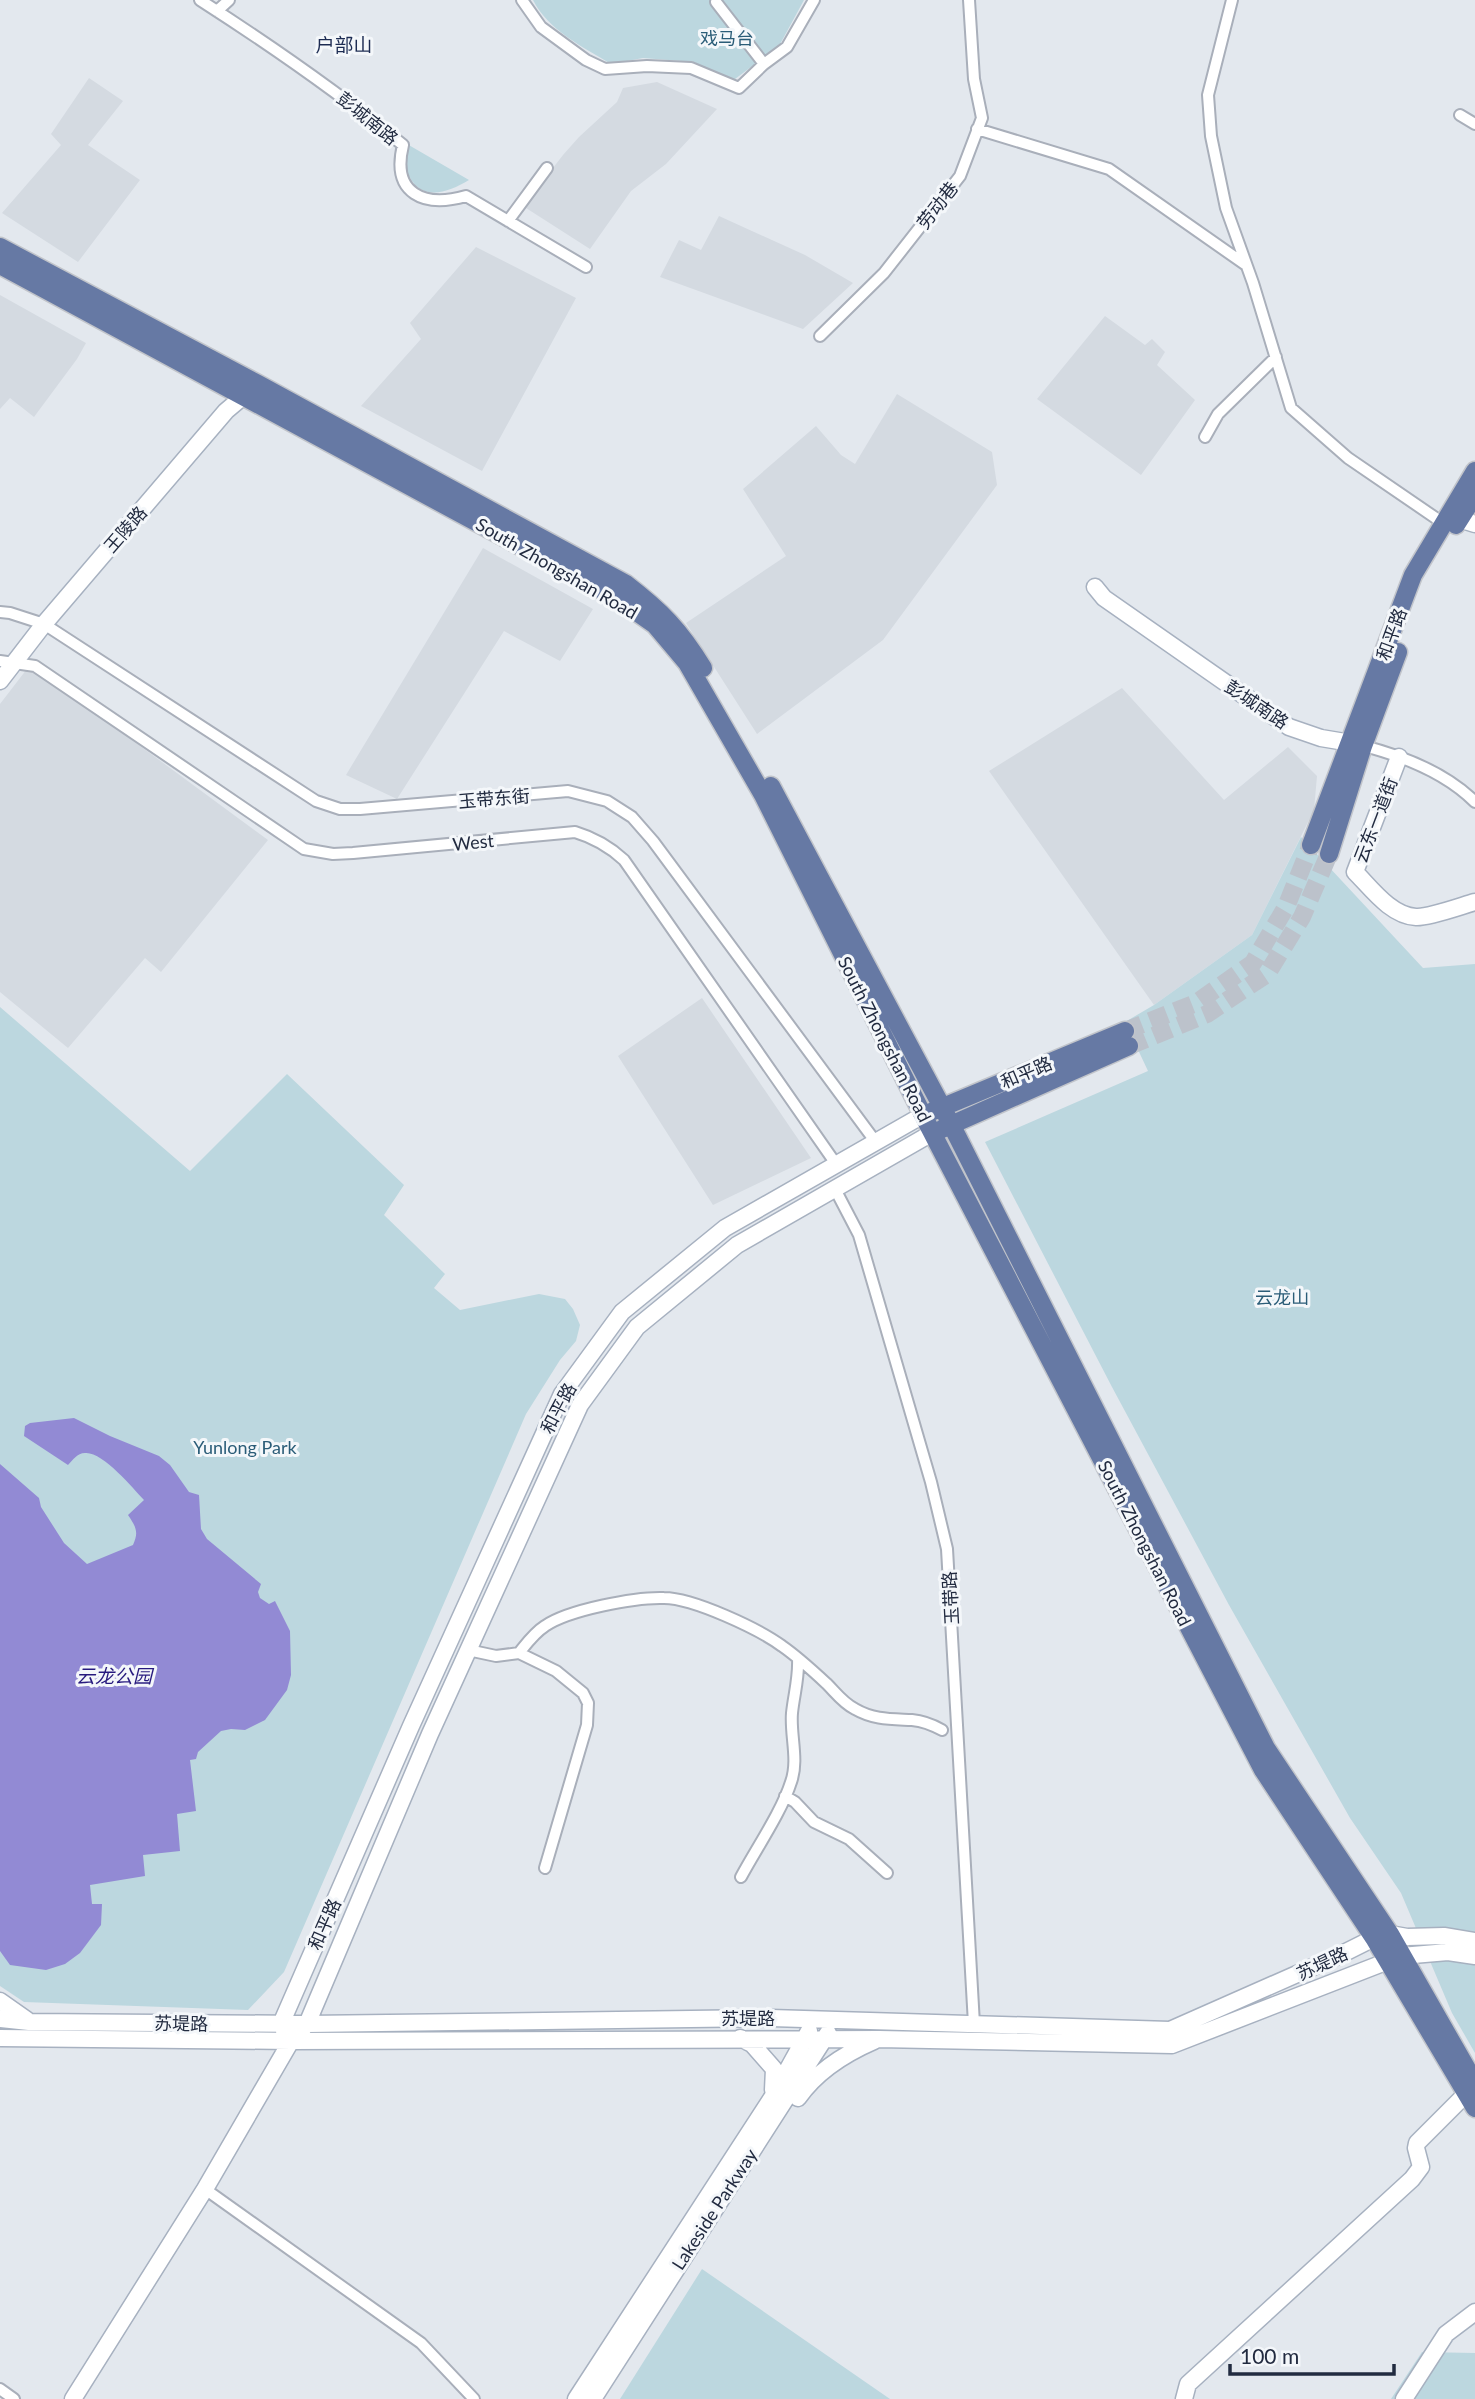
<svg xmlns="http://www.w3.org/2000/svg" width="1475" height="2399" viewBox="0 0 1475 2399" font-family="Lato,'Noto Sans SC',sans-serif">
	<style>
		.built { fill: #d4dae1 }
		.green { fill: #bcd7df }
		.water { fill: #928ad4 }
		.lines { fill: none; stroke-linecap: round; stroke-linejoin: round }
		.primary-tunnel { stroke: #bcc2cb; stroke-width: 18; stroke-dasharray: 18 9; stroke-linecap: butt }
		.street-casing { stroke: #a9afba; stroke-width: 14 }
		.secondary-casing { stroke: #a7b1c0; stroke-width: 19 }
		.primary-casing { stroke: #c1c4ca; stroke-width: 21 }
		.street { stroke: #fff; stroke-width: 10 }
		.secondary { stroke: #fff; stroke-width: 16 }
		.primary { stroke: #6679a4; stroke-width: 18 }
		.labels { text-anchor: middle; dominant-baseline: central; stroke-width: 6; stroke-linejoin: round; paint-order: stroke }
		.park-label { font-size: 18px; fill: #2b5d78; stroke: #f4f7fa }
		.street-label { font-size: 18px; fill: #222b40; stroke: #f4f7fa }
		.neighbourhood-label { font-size: 19px; fill: #1d2c53; stroke: #f4f7fa }
		.water-label { font-size: 19px; font-style: italic; fill: #271a7e; stroke: #f4f7fa }
	</style>
	<rect width="100%" height="100%" fill="#e3e8ee"/>
	<!-- built -->
	<path class="built" d="M 89,78 L 123,101 L 88,145 L 140,180 L 78,262 L 2,213 L 61,145 L 51,134 Z
		M 657,82 L 717,109 L 666,164 L 631,191 L 590,249 L 526,208 L 546,177 L 563,155 L 579,137 L 617,102 L 623,88 Z
		M 719,216 L 805,255 L 853,283 L 803,329 L 660,277 L 679,240 L 701,250 Z
		M 476,247 L 576,298 L 482,471 L 361,406 L 421,339 L 410,323 Z
		M 0,295 L 86,343 L 77,359 L 34,417 L 10,398 L 0,409 Z
		M 1105,316 L 1145,345 L 1152,339 L 1165,352 L 1157,365 L 1195,400 L 1141,475 L 1037,399 Z
		M 897,394 L 992,452 L 997,485 L 883,640 L 757,734 L 686,623 L 786,556 L 743,489 L 816,426 L 841,455 L 855,464 Z
		M 483,548 L 593,609 L 560,661 L 504,631 L 397,799 L 346,775 Z
		M 30,665 L 268,840 L 161,972 L 145,958 L 68,1048 L 0,992 L 0,704 Z
		M 1122,688 L 1224,800 L 1288,747 L 1317,776 L 1314,810 L 1252,935 L 1154,1005 L 989,771 Z
		M 702,998 L 811,1158 L 713,1205 L 618,1056 Z"/>
	<!-- green -->
	<path class="green" d="M 533,0 L 804,0 L 779,46 L 731,82 L 694,62 L 643,58 L 611,64 C 583,47 548,30 533,0 Z
		M 407,144 L 469,180 C 447,193 420,203 407,172 C 404,165 407,152 407,144 Z
		M 1301,837 L 1423,968 L 1475,964 L 1475,2053 L 1452,2013 L 1401,1893 L 1350,1818 L 1229,1605 L 1112,1387 L 985,1142 L 1148,1071 L 1125,1022 L 1154,1005 L 1252,935 Z
		M 0,1007 L 190,1171 L 287,1074 L 404,1185 L 384,1215 L 445,1274 L 434,1288 L 460,1310 L 539,1294 L 565,1299 L 573,1309 L 580,1325 L 576,1341 L 560,1360 L 526,1414 L 284,1972 L 248,2010 L 24,2002 L 0,1986 Z
		M 702,2269 L 890,2399 L 620,2399 Z
		M 1422,2352 L 1475,2353 L 1475,2399 L 1391,2399 Z"/>
	<!-- water -->
	<path class="water" d="M 74,1418 L 110,1436 L 159,1456 L 170,1465 L 189,1492 L 199,1495 L 201,1529 L 207,1539 L 261,1584 L 258,1592 L 260,1598 L 269,1604 L 275,1601 L 290,1631 L 291,1675 L 287,1690 L 265,1720 L 245,1730 L 231,1729 L 221,1731 L 198,1752 L 196,1759 L 190,1760 L 196,1811 L 177,1814 L 180,1851 L 143,1855 L 145,1876 L 90,1885 L 92,1904 L 102,1904 L 101,1925 L 80,1953 L 65,1964 L 46,1970 L 10,1965 L 0,1951 L 0,1464 L 39,1498 L 41,1507 L 64,1543 L 87,1564 L 133,1545 C 139,1532 136,1527 128,1515 L 144,1500 C 133,1488 102,1451 85,1453 C 77,1453 73,1460 68,1465 L 24,1436 L 25,1426 L 30,1423 Z"/>
	<g class="lines">
		<!-- primary-tunnel -->
		<path class="primary-tunnel" d="M 1125,1031 L 1196,1003 L 1253,963 L 1286,907 L 1311,845
			M 1129,1046 L 1207,1014 L 1267,974 L 1302,917 L 1329,854"/>
		<defs>
			<path id="street" d="M 200,0 C 270,45 338,92 403,145 C 391,194 424,208 466,196 L 586,267
				M 522,0 L 541,27 L 586,60 L 605,69 L 647,66 L 691,68 L 739,88 L 764,64 L 787,47 L 814,0
				M 1232,0 L 1208,95 L 1211,136 L 1226,208 L 1253,283 L 1291,408 L 1348,458 L 1443,523 L 1449,522
				M 716,2 L 764,64
				M 217,11 L 229,0
				M 1460,115 L 1475,124
				M 977,129 L 1109,169 L 1246,265
				M 508,221 L 547,168
				M 820,336 L 884,273 L 960,176 L 982,118 L 974,79 L 969,0
				M 1205,437 L 1218,414 L 1276,357
				M 0,612 L 10,613 L 44,624 L 316,801 L 340,809 L 360,809 L 568,791 L 607,801 L 632,817 L 653,841 L 875,1141
				M 0,661 L 35,666 L 304,849 L 333,854 L 353,853 L 575,832 C 595,838 609,846 624,860 L 836,1164
				M 1360,745 C 1400,755 1445,772 1475,802
				M 835,1189 L 859,1235 L 931,1482 L 947,1549 L 974,2024
				M 468,1650 L 496,1656 L 519,1653 L 556,1671 L 583,1693 L 588,1703 L 587,1725 L 545,1868
				M 519,1653 C 527,1643 534,1633 545,1626 C 568,1610 635,1597 664,1598 C 693,1598 759,1629 782,1646 C 798,1657 813,1671 827,1684 C 836,1693 843,1703 855,1709 C 874,1720 891,1719 912,1720 C 923,1721 933,1725 942,1730
				M 785,1796 L 795,1802 L 814,1822 L 849,1839 L 887,1873
				M 741,1877 C 756,1849 782,1811 791,1782 C 799,1760 790,1735 792,1713 C 794,1694 799,1678 798,1659
				M 205,2189 L 421,2343 L 474,2399
				M 0,2389 L 14,2399"/>
			<path id="secondary" d="M 1459,519 L 1475,524
				M 1095,587 L 1104,598 L 1289,727 L 1321,738 L 1351,743
				M 0,681 L 44,624 L 226,411 L 252,389
				M 1399,757 L 1355,872 C 1371,888 1391,916 1416,917 C 1428,918 1461,906 1475,902
				M 0,2001 L 27,2020
				M 0,2019 L 29,2022 L 307,2024 L 771,2018 L 1170,2030 L 1340,1955 L 1374,1938 L 1390,1934 L 1407,1937 L 1444,1936 L 1475,1941
				M 284,2030 L 281,2024 L 411,1726 L 562,1394 L 622,1312 L 725,1228 L 923,1115
				M 0,2038 L 291,2041 L 879,2039 L 1172,2045 L 1401,1956 L 1448,1952 L 1475,1956
				M 740,2038 L 752,2044 L 774,2069 L 773,2090
				M 798,2098 C 817,2071 844,2054 874,2041
				M 73,2399 L 205,2189 L 291,2041 L 307,2024 L 430,1734 L 580,1405 L 637,1327 L 737,1245 L 932,1133
				M 576,2399 L 773,2096 L 809,2031
				M 593,2399 L 828,2033
				M 1184,2399 L 1188,2384 L 1412,2179 L 1421,2167 L 1416,2148 L 1417,2143 L 1467,2093
				M 1404,2399 L 1446,2334 L 1475,2312"/>
			<path id="primary" d="M 0,247 L 258,384 L 626,584 C 661,611 680,630 703,668
				M 0,265 L 615,597 L 655,625 L 687,663 L 763,795 L 923,1115 L 1263,1770 L 1374,1938 L 1475,2108
				M 1456,525 L 1475,495
				M 771,786 L 951,1124 L 1266,1748 L 1390,1934 L 1475,2083
				M 1311,845 L 1413,575 L 1475,471
				M 1329,854 L 1363,746 L 1398,652
				M 931,1112 L 1125,1031
				M 942,1129 L 1129,1046"/>
		</defs>
		<!-- street casing -->
		<use href="#street" class="street-casing"/>
		<!-- secondary casing -->
		<use href="#secondary" class="secondary-casing"/>
		<!-- primary casing -->
		<use href="#primary" class="primary-casing"/>
		<!-- street -->
		<use href="#street" class="street"/>
		<!-- secondary -->
		<use href="#secondary" class="secondary"/>
		<!-- primary -->
		<use href="#primary" class="primary"/>
	</g>
	<g class="labels">
		<!-- park labels -->
		<g class="park-label">
			<text x="727" y="38">戏马台</text>
			<text x="1282" y="1297">云龙山</text>
			<text x="245" y="1447">Yunlong Park</text>
		</g>
		<!-- street labels -->
		<g class="street-label">
			<text transform="translate(368 118) rotate(39)">彭城南路</text>
			<text transform="translate(937 205) rotate(-52)">劳动巷</text>
			<text transform="translate(125 529) rotate(-49)">王陵路</text>
			<text transform="translate(557 568) rotate(30)">South Zhongshan Road</text>
			<text transform="translate(1391 634) rotate(-70)">和平路</text>
			<text transform="translate(1257 704) rotate(34)">彭城南路</text>
			<text transform="translate(494 798) rotate(-5)">玉带东街</text>
			<text transform="translate(1375 820) rotate(-69)">云东一道街</text>
			<text transform="translate(473 842) rotate(-6)">West</text>
			<text transform="translate(885 1039) rotate(63)">South Zhongshan Road</text>
			<text transform="translate(1026 1072) rotate(-23)">和平路</text>
			<text transform="translate(558 1408) rotate(-62)">和平路</text>
			<text transform="translate(1145 1543) rotate(63)">South Zhongshan Road</text>
			<text transform="translate(950 1598) rotate(-93)">玉带路</text>
			<text transform="translate(324 1924) rotate(-66)">和平路</text>
			<text transform="translate(1322 1963) rotate(-25)">苏堤路</text>
			<text x="748" y="2018">苏堤路</text>
			<text transform="translate(181 2023) rotate(1)">苏堤路</text>
			<text transform="translate(714 2209) rotate(-57)">Lakeside Parkway</text>
		</g>
		<!-- neighbourhood labels -->
		<g class="neighbourhood-label">
			<text x="344" y="44">户部山</text>
		</g>
		<!-- water labels -->
		<g class="water-label">
			<text x="114" y="1675">云龙公园</text>
		</g>
	</g>
	<!-- scale -->
	<path d="M1230 2364v10h164v-10" fill="none" stroke="#222b40" stroke-width="3.5"/>
	<text x="1240" y="2364" font-size="21" fill="#222b40" stroke="#f4f7fa" stroke-width="5" paint-order="stroke">100 m</text>
</svg>
